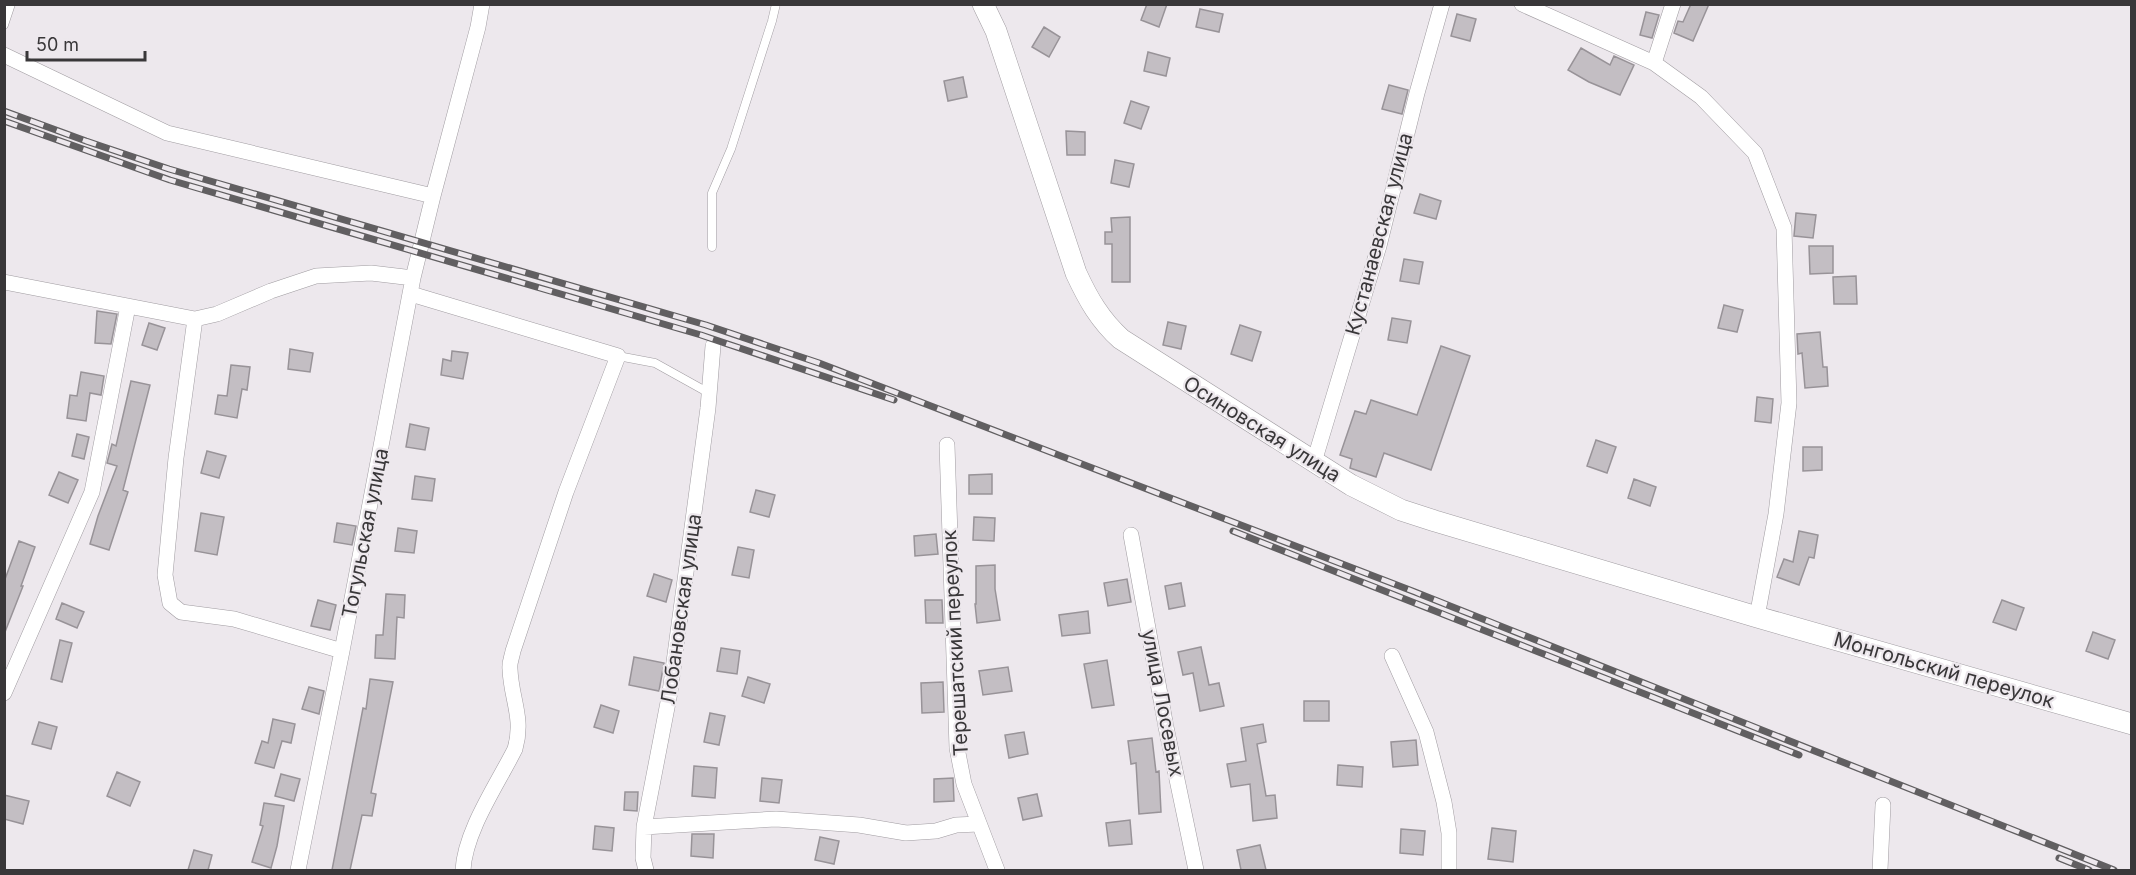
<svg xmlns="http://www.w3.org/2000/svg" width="2136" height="875" viewBox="0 0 2136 875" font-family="Inter,sans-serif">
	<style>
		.building { fill: #c3bec3; stroke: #989398; stroke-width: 1.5 }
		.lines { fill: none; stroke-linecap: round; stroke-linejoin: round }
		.lane-casing { stroke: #a09ca1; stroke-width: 9 }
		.street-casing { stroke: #a09ca1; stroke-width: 16 }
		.secondary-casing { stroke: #a09ca1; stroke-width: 22 }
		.lane { stroke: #fff; stroke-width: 8 }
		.street { stroke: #fff; stroke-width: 15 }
		.secondary { stroke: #fff; stroke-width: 21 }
		.rail-casing { stroke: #615f61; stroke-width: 7 }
		.rail { stroke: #ede8ed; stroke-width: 4.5; stroke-dasharray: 14; stroke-linecap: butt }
		.labels { text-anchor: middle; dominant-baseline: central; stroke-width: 4.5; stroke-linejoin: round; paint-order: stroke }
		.street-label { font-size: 20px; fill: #393739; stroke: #ede8ed }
	</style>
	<rect width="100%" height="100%" fill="#ede8ed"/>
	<!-- building -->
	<path class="building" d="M 1147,4 L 1167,4 L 1159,27 L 1141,20 Z
		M 1691,4 L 1709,4 L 1693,41 L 1674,33 L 1678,21 L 1683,22 Z
		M 1200,9 L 1223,14 L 1219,32 L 1196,27 Z
		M 1646,12 L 1659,15 L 1652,38 L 1640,35 Z
		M 1457,14 L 1476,19 L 1470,41 L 1451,36 Z
		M 1044,27 L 1060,37 L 1049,57 L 1032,47 Z
		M 1581,48 L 1610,65 L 1614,56 L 1634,65 L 1620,95 L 1589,82 L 1568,70 Z
		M 1148,52 L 1170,58 L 1166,76 L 1144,71 Z
		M 963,77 L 967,97 L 948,101 L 944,81 Z
		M 1389,85 L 1408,90 L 1402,114 L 1382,109 Z
		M 1131,101 L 1149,107 L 1141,129 L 1124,123 Z
		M 1066,131 L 1085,132 L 1085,155 L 1067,155 Z
		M 1115,160 L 1134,164 L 1129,187 L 1111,183 Z
		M 1420,194 L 1441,201 L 1436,219 L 1414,213 Z
		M 1796,213 L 1816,215 L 1813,238 L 1794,236 Z
		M 1130,217 L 1130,282 L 1112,282 L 1112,244 L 1105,244 L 1105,232 L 1112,232 L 1111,218 Z
		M 1809,246 L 1833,246 L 1833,273 L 1810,274 Z
		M 1404,259 L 1423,262 L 1419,284 L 1400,281 Z
		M 1856,276 L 1857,304 L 1834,304 L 1833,277 Z
		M 1724,305 L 1743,310 L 1737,332 L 1718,328 Z
		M 97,311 L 117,314 L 111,344 L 95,343 Z
		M 1392,318 L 1411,321 L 1407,343 L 1388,340 Z
		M 1168,322 L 1186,326 L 1181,349 L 1163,345 Z
		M 149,323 L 165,328 L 157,350 L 142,345 Z
		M 1240,325 L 1261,332 L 1252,361 L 1231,354 Z
		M 1820,332 L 1823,367 L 1827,367 L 1828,386 L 1805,388 L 1802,353 L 1798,354 L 1797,334 Z
		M 1441,346 L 1470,356 L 1431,470 L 1384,453 L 1376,477 L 1350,468 L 1352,459 L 1340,455 L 1355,411 L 1366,414 L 1371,400 L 1417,415 Z
		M 290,349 L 313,353 L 310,372 L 288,369 Z
		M 452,351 L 468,353 L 463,379 L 441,375 L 443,359 L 451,361 Z
		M 231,365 L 250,367 L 247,390 L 242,389 L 237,418 L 215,414 L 218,395 L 227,396 Z
		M 81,372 L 104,376 L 101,395 L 90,393 L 86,421 L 67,418 L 70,395 L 77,396 Z
		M 131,381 L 150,385 L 123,490 L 128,492 L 109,550 L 90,544 L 98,516 L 117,466 L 107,463 L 112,444 L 116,446 Z
		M 1757,397 L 1773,399 L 1771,423 L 1755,421 Z
		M 410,424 L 429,428 L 425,450 L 406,447 Z
		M 77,434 L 89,437 L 84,459 L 72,456 Z
		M 1596,440 L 1616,447 L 1607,473 L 1587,466 Z
		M 1803,447 L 1822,447 L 1822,470 L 1803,471 Z
		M 207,451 L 226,456 L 219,478 L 201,473 Z
		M 59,472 L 78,480 L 68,503 L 49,495 Z
		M 992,474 L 992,494 L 969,494 L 969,475 Z
		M 415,476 L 435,479 L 432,501 L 412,499 Z
		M 1634,479 L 1656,487 L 1650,506 L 1628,498 Z
		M 756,490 L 775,495 L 769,517 L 750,512 Z
		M 201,513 L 224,517 L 217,555 L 195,551 Z
		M 974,517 L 995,518 L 994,541 L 973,540 Z
		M 337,523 L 356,526 L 352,545 L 334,542 Z
		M 398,528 L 417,531 L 414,553 L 395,551 Z
		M 1799,531 L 1818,535 L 1814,558 L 1809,557 L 1799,585 L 1777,577 L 1784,559 L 1793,562 Z
		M 936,534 L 938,554 L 915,556 L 914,536 Z
		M 19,541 L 35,547 L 21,586 L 23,586 L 5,632 L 4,582 Z
		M 738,547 L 754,550 L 749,578 L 732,575 Z
		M 995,565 L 995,589 L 1000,620 L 977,623 L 975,604 L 976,604 L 976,566 Z
		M 654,574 L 672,580 L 666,602 L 647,596 Z
		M 1127,579 L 1131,602 L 1108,606 L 1104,583 Z
		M 1181,583 L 1185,606 L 1169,609 L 1165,586 Z
		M 386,594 L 405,595 L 404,618 L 397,617 L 395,659 L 375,658 L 376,635 L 383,635 Z
		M 318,600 L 336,605 L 330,630 L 311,626 Z
		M 925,600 L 942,600 L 943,623 L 926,623 Z
		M 2002,600 L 2024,608 L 2016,630 L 1993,622 Z
		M 62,603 L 84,612 L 77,628 L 56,619 Z
		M 1088,611 L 1090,633 L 1062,636 L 1059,615 Z
		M 2093,632 L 2115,640 L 2108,659 L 2086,651 Z
		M 60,640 L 72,643 L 62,682 L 51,679 Z
		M 1201,647 L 1209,685 L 1219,683 L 1224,706 L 1200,711 L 1193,673 L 1183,675 L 1178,652 Z
		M 721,648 L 740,651 L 737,674 L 717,671 Z
		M 634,657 L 664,663 L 659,691 L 629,685 Z
		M 1107,660 L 1114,705 L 1092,708 L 1084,664 Z
		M 1008,667 L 1012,691 L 983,695 L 979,671 Z
		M 748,677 L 770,684 L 764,703 L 742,696 Z
		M 370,679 L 393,682 L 371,793 L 376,794 L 372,816 L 362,815 L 350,870 L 332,870 L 363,708 L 366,709 Z
		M 943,682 L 944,712 L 922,713 L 921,683 Z
		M 309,687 L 324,691 L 319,714 L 302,709 Z
		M 1304,701 L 1329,701 L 1329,721 L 1304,721 Z
		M 601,705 L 619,711 L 613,733 L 594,727 Z
		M 710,713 L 725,716 L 719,745 L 704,742 Z
		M 273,719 L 295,724 L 291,743 L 282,741 L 274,768 L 255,763 L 262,741 L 268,743 Z
		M 39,722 L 57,727 L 51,749 L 32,744 Z
		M 1263,724 L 1266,742 L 1257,744 L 1266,796 L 1275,795 L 1277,818 L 1253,821 L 1250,784 L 1231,787 L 1227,764 L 1246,761 L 1241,728 Z
		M 1024,732 L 1028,754 L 1009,758 L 1005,735 Z
		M 1152,738 L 1156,772 L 1159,771 L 1161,812 L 1139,814 L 1136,763 L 1131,764 L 1128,741 Z
		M 1416,740 L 1418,765 L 1393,767 L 1391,742 Z
		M 1338,765 L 1363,767 L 1362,787 L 1337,785 Z
		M 694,766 L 717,768 L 715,798 L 692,796 Z
		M 117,772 L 140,782 L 130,806 L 107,796 Z
		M 281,774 L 300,779 L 294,801 L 275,796 Z
		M 762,778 L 782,780 L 779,803 L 760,801 Z
		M 953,778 L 954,801 L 934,802 L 934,779 Z
		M 625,792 L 638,792 L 637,811 L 624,810 Z
		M 1037,794 L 1042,816 L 1023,820 L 1018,798 Z
		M 4,795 L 29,801 L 23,824 L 4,819 Z
		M 264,803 L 284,806 L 277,846 L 271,868 L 252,862 L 263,826 L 260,825 Z
		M 1130,820 L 1132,844 L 1109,846 L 1106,823 Z
		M 595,826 L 614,828 L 612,851 L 593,849 Z
		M 1492,828 L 1516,831 L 1513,862 L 1488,859 Z
		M 1401,829 L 1425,831 L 1423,855 L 1400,853 Z
		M 692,834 L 714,834 L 713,858 L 691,856 Z
		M 820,837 L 839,841 L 834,864 L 815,860 Z
		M 1260,845 L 1266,870 L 1241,870 L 1237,850 Z
		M 194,850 L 212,855 L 208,870 L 188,870 Z"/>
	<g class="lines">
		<defs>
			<path id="lane" d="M 4,25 L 11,4
				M 712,247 L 712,193 L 731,149 L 772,21 L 776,4
				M 618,356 L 655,363 L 709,393"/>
			<path id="street" d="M 1522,4 L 1654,63 L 1701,97 L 1755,153 L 1784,228 L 1789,403 L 1776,514 L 1757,617
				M 4,55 L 167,133 L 433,196
				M 1654,63 L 1673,4
				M 4,282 L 195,319 L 217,314 L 271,291 L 316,276 L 371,273 L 413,278
				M 411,294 L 618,356 L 566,492 L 513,651 C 512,657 509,663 510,669 C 511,699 524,718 515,749 C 497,785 465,831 463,870
				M 195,319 L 176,458 L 165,575 L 170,603 L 181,612 L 234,619 L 342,651
				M 947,445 L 957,748 L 964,784 L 997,870
				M 1314,462 L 1379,246 L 1417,93 L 1442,4
				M 1131,535 L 1166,727 L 1196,870
				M 1392,656 L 1426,732 L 1444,802 L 1449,833 L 1449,870
				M 4,693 L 92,492 L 128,306
				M 644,827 L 776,819 L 859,825 L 906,833 L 936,831 L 956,825 L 979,824
				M 298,870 L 342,651 L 413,278 L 433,196 L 478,27 L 482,4
				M 646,870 L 643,858 L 644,827 L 670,692 L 708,408 L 713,346
				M 1880,870 L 1883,805"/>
			<path id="secondary" d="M 983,4 L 996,31 L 1076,273 C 1088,299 1100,320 1121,339 L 1351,485 L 1401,510 L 1435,521 L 1757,617 L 2132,724"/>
		</defs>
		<!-- lane casing -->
		<use href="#lane" class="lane-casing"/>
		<!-- street casing -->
		<use href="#street" class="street-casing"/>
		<!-- secondary casing -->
		<use href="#secondary" class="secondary-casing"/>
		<!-- lane -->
		<use href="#lane" class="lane"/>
		<!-- street -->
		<use href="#street" class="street"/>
		<!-- secondary -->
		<use href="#secondary" class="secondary"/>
		<defs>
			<path id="rail" d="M 4,111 L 86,141 L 169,169 L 706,325 L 819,363 L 1415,592 L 2114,870
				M 4,121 L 170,180 L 701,335 L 894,400
				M 1233,531 L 1799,755
				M 2059,858 L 2089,870"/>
		</defs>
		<!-- rail casing -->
		<use href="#rail" class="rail-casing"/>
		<!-- rail -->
		<use href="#rail" class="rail"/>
	</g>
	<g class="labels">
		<!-- street labels -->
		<g class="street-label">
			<text transform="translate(1379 234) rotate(-75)">Кустанаевская улица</text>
			<text transform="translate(1262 429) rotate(32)">Осиновская улица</text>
			<text transform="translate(365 533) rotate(-79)">Тогульская улица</text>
			<text transform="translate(681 609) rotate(-82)">Лобановская улица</text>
			<text transform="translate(955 643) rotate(-93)">Терешатский переулок</text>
			<text transform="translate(1944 670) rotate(16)">Монгольский переулок</text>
			<text transform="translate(1163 703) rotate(79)">улица Лосевых</text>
		</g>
	</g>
	<!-- border -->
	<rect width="2136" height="875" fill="none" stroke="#393739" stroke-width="12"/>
	<!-- scale -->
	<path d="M27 51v9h118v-9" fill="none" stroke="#393739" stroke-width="3"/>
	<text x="36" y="51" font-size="18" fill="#393739" stroke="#ede8ed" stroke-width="4.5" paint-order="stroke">50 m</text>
</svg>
